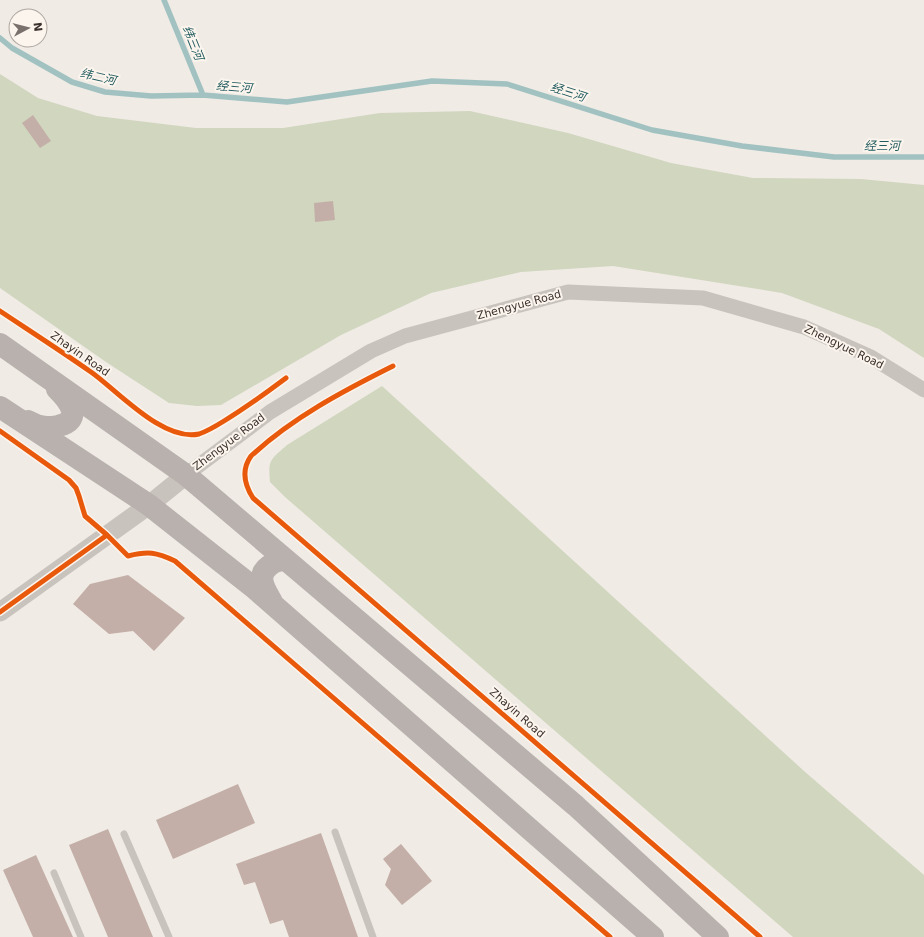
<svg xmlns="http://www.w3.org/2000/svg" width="924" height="937" viewBox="0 0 924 937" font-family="'DejaVu Sans','Noto Sans SC',sans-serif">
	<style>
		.green { fill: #d1d6bf }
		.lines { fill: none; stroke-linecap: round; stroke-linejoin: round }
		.stream { stroke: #a1c2c1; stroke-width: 5.5 }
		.building { fill: #c3afa7 }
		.service { stroke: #c9c3be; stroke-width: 7 }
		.minor { stroke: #c9c3be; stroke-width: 15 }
		.tertiary { stroke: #c9c3be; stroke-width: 19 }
		.primary { stroke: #b8b1ad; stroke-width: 22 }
		.cycleway-casing { stroke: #fbf5ee; stroke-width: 8 }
		.cycleway { stroke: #e8590c; stroke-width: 5 }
		.labels { text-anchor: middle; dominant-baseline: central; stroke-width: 4; stroke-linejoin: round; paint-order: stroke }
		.street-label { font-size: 11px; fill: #3b302b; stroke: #fbf5ee }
		.water-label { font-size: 12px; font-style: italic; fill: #1f5a5e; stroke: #fbf5ee }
	</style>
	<rect width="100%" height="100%" fill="#f0ebe5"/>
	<!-- green -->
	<path class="green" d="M 0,74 L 38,98 L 97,116 L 196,128 L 283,128 L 380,113 L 470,111 L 568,133 L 671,163 L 753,178 L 861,179 L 924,185 L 924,358 L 879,329 L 782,293 L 613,266 L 521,272 L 431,293 L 341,335 L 221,405 L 197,406 L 169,403 L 106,362 L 0,288 Z
		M 382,386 L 804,771 L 924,875 L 924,937 L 793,937 L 285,497 L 270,482 C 268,460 270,460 287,445 Z"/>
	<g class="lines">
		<!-- stream -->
		<path class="stream" d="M 164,0 L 203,95
			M 0,38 L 12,48 L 72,82 L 105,92 L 151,96 L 203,95 L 287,102 L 432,81 L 507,84 L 652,130 L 742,146 L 834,157 L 924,157"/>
	</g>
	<!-- building -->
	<path class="building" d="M 33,115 L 51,141 L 40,148 L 22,123 Z
		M 333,201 L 335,220 L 315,222 L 314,203 Z
		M 128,575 L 185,618 L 154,651 L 133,631 L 109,634 L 73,604 L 90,584 Z
		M 238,784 L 255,823 L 173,859 L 156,820 Z
		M 108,829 L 153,937 L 108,937 L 69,845 Z
		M 321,833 L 358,937 L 289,937 L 283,920 L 270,924 L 255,882 L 244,885 L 236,864 Z
		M 401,844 L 432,881 L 402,905 L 385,885 L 391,869 L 383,859 Z
		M 36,855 L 73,937 L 33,937 L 3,870 Z"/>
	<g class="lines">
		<!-- service -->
		<path class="service" d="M 335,832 L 373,937
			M 124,834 L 169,937
			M 54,873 L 81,937"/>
		<!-- minor -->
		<path class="minor" d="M 186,475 L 270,412 L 371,351 L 405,336 L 568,292 L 703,298 L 804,327 L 871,357 L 924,390"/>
		<!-- tertiary -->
		<path class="tertiary" d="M 0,612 L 149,505 L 186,475"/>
		<!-- primary -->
		<path class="primary" d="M 0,344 L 186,475 L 576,806 L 718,937
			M 0,407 L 149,505 L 253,587 L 653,937
			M 28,421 C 32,423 36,425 40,426 C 46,428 52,427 58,426 C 84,420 69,401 57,389
			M 272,602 C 266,591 255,576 269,566 C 274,561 279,560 286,560"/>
		<defs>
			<path id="cycleway" d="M 0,311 C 30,331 61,351 91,372 C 118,391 163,442 199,434 C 208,431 216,426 224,421 C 245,408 266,393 286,378
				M 393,366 C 343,391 292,418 251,456 C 241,470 244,484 253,498 L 760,937
				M 0,431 L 69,480 L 76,488 L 79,496 L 85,516 L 107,535 L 128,556 C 148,551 156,552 175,561 L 610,937
				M 0,612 L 107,535"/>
		</defs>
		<!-- cycleway casing -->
		<use href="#cycleway" class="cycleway-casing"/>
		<!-- cycleway -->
		<use href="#cycleway" class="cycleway"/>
	</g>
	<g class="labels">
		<!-- street labels -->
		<g class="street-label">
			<text transform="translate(519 305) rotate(-15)">Zhengyue Road</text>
			<text transform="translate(844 347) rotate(26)">Zhengyue Road</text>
			<text transform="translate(80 354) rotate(35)">Zhayin Road</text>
			<text transform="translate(229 442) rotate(-37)">Zhengyue Road</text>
			<text transform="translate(517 713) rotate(41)">Zhayin Road</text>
		</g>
		<!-- water labels -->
		<g class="water-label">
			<text transform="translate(193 43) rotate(68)">纬三河</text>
			<text transform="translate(98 77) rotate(13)">纬二河</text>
			<text transform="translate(234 87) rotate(5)">经三河</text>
			<text transform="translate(568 92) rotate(18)">经三河</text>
			<text x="882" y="146">经三河</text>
		</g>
	</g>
	<!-- north arrow -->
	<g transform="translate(28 28) rotate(83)"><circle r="19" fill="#fbf5ee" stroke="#aea6a0"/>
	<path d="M0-3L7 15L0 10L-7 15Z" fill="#7a716c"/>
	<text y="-6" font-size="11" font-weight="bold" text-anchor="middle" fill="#3b302b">N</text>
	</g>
</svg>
